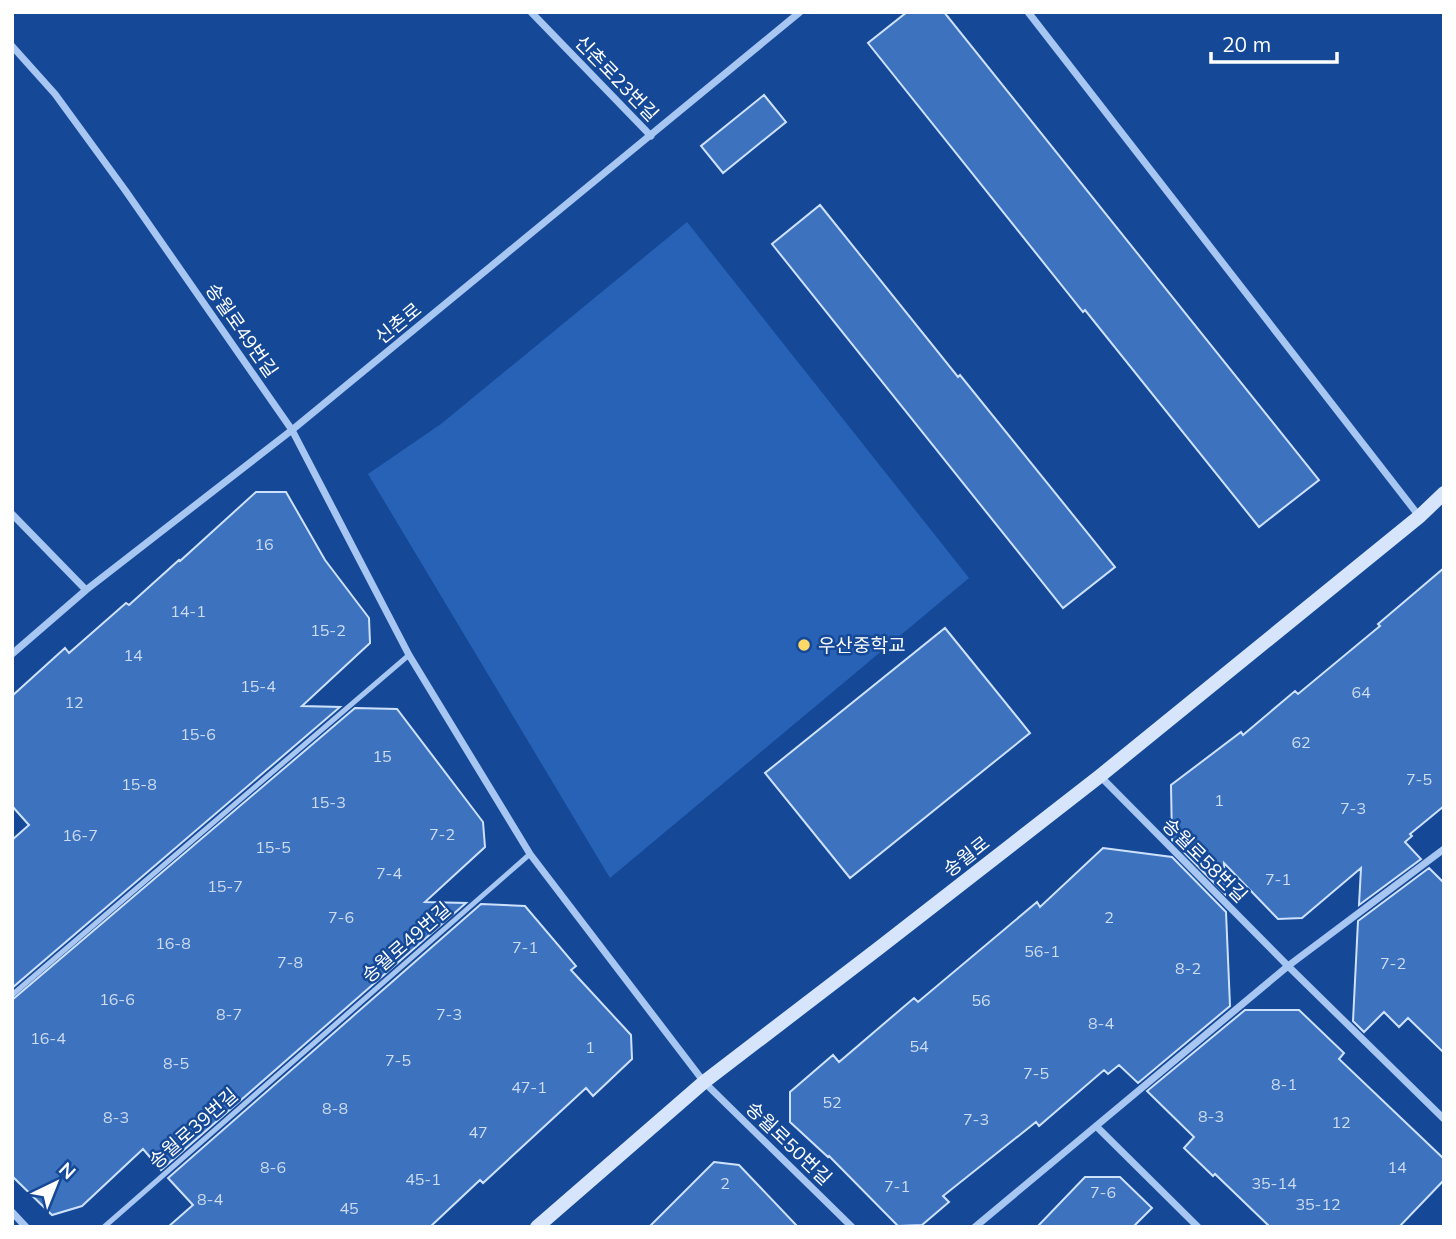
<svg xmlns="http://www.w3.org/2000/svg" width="1456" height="1239" viewBox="0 0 1456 1239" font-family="Mulish,'Noto Sans KR',sans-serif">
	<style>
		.green { fill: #2862b6 }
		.building { fill: #3d72bf; stroke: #cee1fc; stroke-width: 2 }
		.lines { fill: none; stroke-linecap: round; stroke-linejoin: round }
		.lane { stroke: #a7c6f2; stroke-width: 5 }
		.street { stroke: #a7c6f2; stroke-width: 7 }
		.secondary { stroke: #d6e5fc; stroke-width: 14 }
		.poi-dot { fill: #ffd968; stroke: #154997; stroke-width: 2.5 }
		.labels { text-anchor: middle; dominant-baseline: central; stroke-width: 5; stroke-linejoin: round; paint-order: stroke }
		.number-label { font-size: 16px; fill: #cedcef }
		.street-label { font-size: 19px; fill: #fff; stroke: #154997 }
		.poi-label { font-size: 19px; fill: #fff; stroke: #154997; text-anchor: start }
	</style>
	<rect width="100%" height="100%" fill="#154997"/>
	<!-- green -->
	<path class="green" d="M 687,222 L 969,578 L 610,878 L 368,474 L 441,424 Z"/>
	<!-- building -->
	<path class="building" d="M 907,12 L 944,12 L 1319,480 L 1259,527 L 1085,310 L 1083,312 L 868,43 Z
		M 764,95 L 786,122 L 723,173 L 701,146 Z
		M 820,205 L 958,377 L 960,375 L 1115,567 L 1063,608 L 772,244 Z
		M 256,492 L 286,492 L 325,560 L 369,618 L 370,643 L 302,706 L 340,707 L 12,988 L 12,840 L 29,825 L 12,806 L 12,696 L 65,648 L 69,653 L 126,603 L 129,605 L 179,560 L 180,561 Z
		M 1444,568 L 1444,806 L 1410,834 L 1412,836 L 1405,842 L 1421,859 L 1359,905 L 1361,868 L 1302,918 L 1278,919 L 1224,863 L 1225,894 L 1172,840 L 1171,785 L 1241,732 L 1243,735 L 1295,691 L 1298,694 L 1380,626 L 1378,624 Z
		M 945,628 L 1030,733 L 850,878 L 765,773 Z
		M 355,708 L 397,709 L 483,822 L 485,847 L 425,902 L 466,903 L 161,1170 L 143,1149 L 82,1206 L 52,1215 L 12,1176 L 12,1000 Z
		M 1103,848 L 1172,857 L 1226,912 L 1230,1006 L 1138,1083 L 1119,1065 L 1108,1074 L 1104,1070 L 1039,1126 L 1036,1122 L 943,1196 L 949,1202 L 922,1225 L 898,1226 L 829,1156 L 828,1157 L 790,1122 L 790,1092 L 833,1055 L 839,1062 L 914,998 L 918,1002 L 1037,902 L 1040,907 Z
		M 1429,868 L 1444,883 L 1444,1053 L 1408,1018 L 1399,1027 L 1384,1012 L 1364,1032 L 1353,1021 L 1358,921 Z
		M 481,904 L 525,906 L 576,966 L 571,970 L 631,1035 L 632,1059 L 593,1096 L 586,1088 L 483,1183 L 480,1180 L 430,1227 L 168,1227 L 193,1205 L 168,1178 Z
		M 1245,1010 L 1299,1010 L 1344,1053 L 1339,1059 L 1444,1159 L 1444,1180 L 1399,1227 L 1269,1226 L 1215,1174 L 1213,1176 L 1184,1148 L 1194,1137 L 1147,1091 Z
		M 714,1162 L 739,1165 L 798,1227 L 649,1227 Z
		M 1085,1177 L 1120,1177 L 1152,1208 L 1133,1227 L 1037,1227 Z"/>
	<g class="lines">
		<!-- lane -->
		<path class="lane" d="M 12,995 L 409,655
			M 104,1227 L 530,854"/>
		<!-- street -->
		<path class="street" d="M 531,12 L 651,136
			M 1028,12 L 1419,516
			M 12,46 L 55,94 L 125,190 L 292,430 L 409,655 L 530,854 L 704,1082 L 852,1227
			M 12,514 L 86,590
			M 12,654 L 86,590 L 292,430 L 800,12
			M 1100,776 L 1288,966 L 1444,1119
			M 1096,1126 L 1198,1227
			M 12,1212 L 26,1227
			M 975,1227 L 1288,966 L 1444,849"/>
		<!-- secondary -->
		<path class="secondary" d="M 537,1227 L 704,1082 L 879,948 L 1100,776 L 1420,516 L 1444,493"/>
	</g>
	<!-- markers -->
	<circle class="poi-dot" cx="804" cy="645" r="7"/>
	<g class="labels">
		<!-- number labels -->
		<g class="number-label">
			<text x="264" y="544">16</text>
			<text x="188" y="611">14-1</text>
			<text x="328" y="630">15-2</text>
			<text x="133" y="655">14</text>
			<text x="258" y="686">15-4</text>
			<text x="1361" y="692">64</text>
			<text x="74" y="702">12</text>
			<text x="198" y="734">15-6</text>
			<text x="1301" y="742">62</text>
			<text x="382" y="756">15</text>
			<text x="1419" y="779">7-5</text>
			<text x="139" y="784">15-8</text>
			<text x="1219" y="800">1</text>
			<text x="328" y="802">15-3</text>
			<text x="1353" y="808">7-3</text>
			<text x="442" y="834">7-2</text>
			<text x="80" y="835">16-7</text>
			<text x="273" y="847">15-5</text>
			<text x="389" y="873">7-4</text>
			<text x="1278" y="879">7-1</text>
			<text x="225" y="886">15-7</text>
			<text x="341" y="917">7-6</text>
			<text x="1109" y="917">2</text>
			<text x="173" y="943">16-8</text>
			<text x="525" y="947">7-1</text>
			<text x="1042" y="951">56-1</text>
			<text x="290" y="962">7-8</text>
			<text x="1393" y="963">7-2</text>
			<text x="1188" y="968">8-2</text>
			<text x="117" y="999">16-6</text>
			<text x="981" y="1000">56</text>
			<text x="229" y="1014">8-7</text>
			<text x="449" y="1014">7-3</text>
			<text x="1101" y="1023">8-4</text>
			<text x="48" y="1038">16-4</text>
			<text x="919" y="1046">54</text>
			<text x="590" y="1047">1</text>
			<text x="398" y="1060">7-5</text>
			<text x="176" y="1063">8-5</text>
			<text x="1036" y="1073">7-5</text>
			<text x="1284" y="1084">8-1</text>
			<text x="529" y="1087">47-1</text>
			<text x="832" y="1102">52</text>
			<text x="335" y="1108">8-8</text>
			<text x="1211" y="1116">8-3</text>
			<text x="116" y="1117">8-3</text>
			<text x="976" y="1119">7-3</text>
			<text x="1341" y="1122">12</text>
			<text x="478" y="1132">47</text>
			<text x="273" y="1167">8-6</text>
			<text x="1397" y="1167">14</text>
			<text x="423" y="1179">45-1</text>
			<text x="725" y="1183">2</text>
			<text x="1274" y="1183">35-14</text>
			<text x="897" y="1186">7-1</text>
			<text x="1103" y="1192">7-6</text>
			<text x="210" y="1199">8-4</text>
			<text x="1318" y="1204">35-12</text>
			<text x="349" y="1208">45</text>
		</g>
		<!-- street labels -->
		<g class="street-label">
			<text transform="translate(617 78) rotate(46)">신촌로23번길</text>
			<text transform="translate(398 323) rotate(-39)">신촌로</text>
			<text transform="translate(242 330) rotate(55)">송월로49번길</text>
			<text transform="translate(966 856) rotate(-38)">송월로</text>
			<text transform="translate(1205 860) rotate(45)">송월로58번길</text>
			<text transform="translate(406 942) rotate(-41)">송월로49번길</text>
			<text transform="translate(193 1128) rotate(-41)">송월로39번길</text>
			<text transform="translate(789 1143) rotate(44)">송월로50번길</text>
		</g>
		<!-- poi labels -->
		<g class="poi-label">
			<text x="818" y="645">우산중학교</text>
		</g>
	</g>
	<!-- border -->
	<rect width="1456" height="1239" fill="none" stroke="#ffffff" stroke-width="28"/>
	<!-- north arrow -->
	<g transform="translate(56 1183) rotate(43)" stroke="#154997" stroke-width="5" paint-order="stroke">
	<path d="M0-5L12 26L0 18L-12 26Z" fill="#ffffff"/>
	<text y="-10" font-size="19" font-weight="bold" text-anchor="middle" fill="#ffffff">N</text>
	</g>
	<!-- scale -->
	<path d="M1211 52v10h126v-10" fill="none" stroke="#ffffff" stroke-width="3.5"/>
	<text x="1222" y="52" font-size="21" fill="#ffffff" stroke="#154997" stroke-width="5" paint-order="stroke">20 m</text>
</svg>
